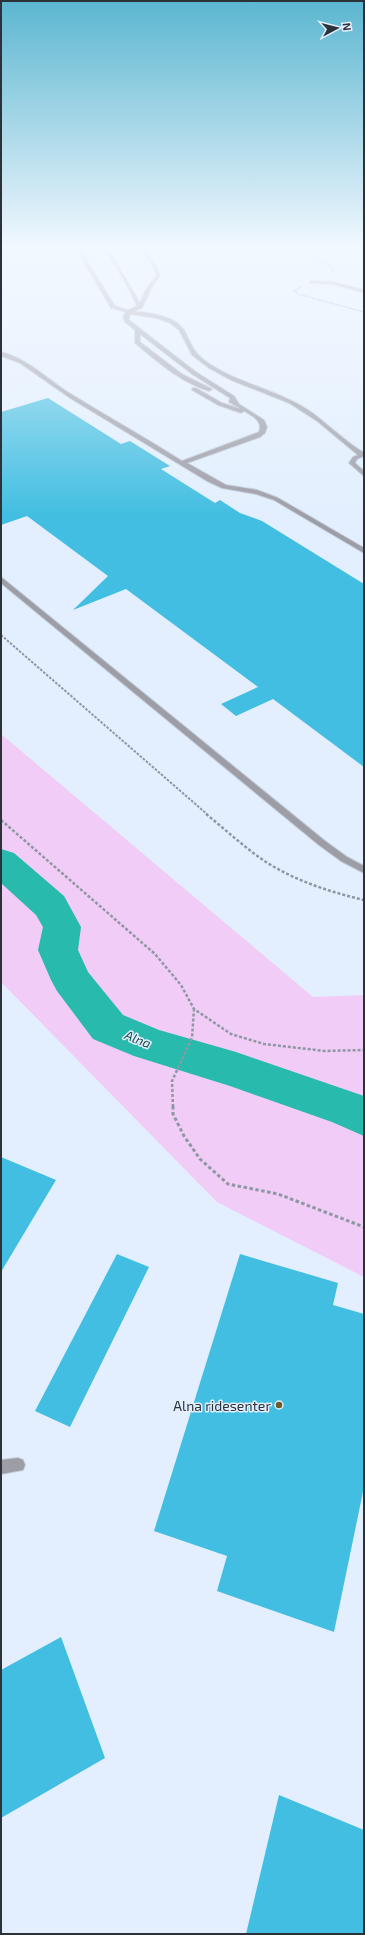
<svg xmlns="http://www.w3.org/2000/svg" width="365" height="1935" viewBox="0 0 365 1935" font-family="'Exo 2',sans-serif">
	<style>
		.green { fill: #f0ccf6 }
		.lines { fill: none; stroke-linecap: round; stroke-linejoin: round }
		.river { fill: #27baad; fill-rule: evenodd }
		.building { fill: #41bee1 }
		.service-casing { stroke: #c2cddb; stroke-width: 2 }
		.minor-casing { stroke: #c2cddb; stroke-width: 2 }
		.path-far3 { stroke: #8e98a3; stroke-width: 1.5; stroke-dasharray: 1.5 1; stroke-linecap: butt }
		.path-far2 { stroke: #8e98a3; stroke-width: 2; stroke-dasharray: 2.5 1.5; stroke-linecap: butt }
		.path-far1 { stroke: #8e98a3; stroke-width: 2.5; stroke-dasharray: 3 2; stroke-linecap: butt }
		.path { stroke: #8e98a3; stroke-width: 3; stroke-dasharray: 3.5 2.5; stroke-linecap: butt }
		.service { fill: #9d9da6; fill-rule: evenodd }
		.minor { fill: #9d9da6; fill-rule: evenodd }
		.poi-dot { fill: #705929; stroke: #e3effe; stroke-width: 1.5 }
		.labels { text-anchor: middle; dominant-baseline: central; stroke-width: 3; stroke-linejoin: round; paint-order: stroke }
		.water-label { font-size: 13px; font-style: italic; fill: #17504b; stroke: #e3effe }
		.near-poi-label { font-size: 14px; fill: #2c3239; stroke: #e3effe; text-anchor: end }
	</style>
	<rect width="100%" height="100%" fill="#e3effe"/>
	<!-- green -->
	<path class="green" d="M 1,734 L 313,997 L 364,995 L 364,1277 L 217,1202 L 1,982 Z"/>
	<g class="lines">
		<!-- river -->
		<path class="river" d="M 1,849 L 14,853 L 64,896 L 81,927 L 78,950 L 88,972 L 123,1015 L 159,1030 L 236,1052 L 364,1096 L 364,1136 L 332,1122 L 230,1086 L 134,1056 L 93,1039 L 57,991 L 51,980 L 38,950 L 43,927 L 36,915 L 1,883 Z"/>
	</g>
	<!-- building -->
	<path class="building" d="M 48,398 L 121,444 L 130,441 L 170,466 L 161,469 L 215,503 L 220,500 L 240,513 L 262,521 L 364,584 L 364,767 L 273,699 L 236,716 L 221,704 L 258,687 L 126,589 L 73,610 L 108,576 L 27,516 L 1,525 L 1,412 Z
		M 1,1157 L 56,1180 L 1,1272 Z
		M 117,1254 L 149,1267 L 70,1427 L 35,1411 Z
		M 240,1254 L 338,1283 L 333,1305 L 364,1314 L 364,1487 L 334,1632 L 217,1591 L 227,1556 L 154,1531 Z
		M 61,1637 L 105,1758 L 1,1818 L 1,1670 Z
		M 279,1795 L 364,1830 L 364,1934 L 246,1934 Z"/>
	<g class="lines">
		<defs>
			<path id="service" d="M 103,246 L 107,246 L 140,303 L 145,291 L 156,276 L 154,268 L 139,246 L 143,246 L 158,268 L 160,276 L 153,285 L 142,308 L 134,311 C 150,313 174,315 184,330 C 190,341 193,352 204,360 C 236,384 278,389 311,412 C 323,420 355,450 364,452 L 364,456 L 357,459 L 355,463 L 364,471 L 364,476 L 349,463 L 353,457 L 358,455 L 317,421 L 289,403 L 231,380 L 209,368 L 192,355 L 179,330 L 170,323 L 156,318 L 130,314 L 129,320 L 196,372 L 234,396 L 239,404 L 264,420 L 267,427 L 265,433 L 260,437 L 187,463 L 226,485 L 257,490 L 278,498 L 364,548 L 364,553 L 274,500 L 256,494 L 222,488 L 207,481 L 70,398 L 20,363 L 1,356 L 1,352 C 26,358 45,377 66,391 C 105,415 144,437 182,461 L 259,432 C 263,421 253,416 244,411 L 241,413 L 218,405 L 192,390 L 192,388 L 196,388 L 222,403 L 241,409 L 229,402 L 230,398 L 192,374 L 140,334 L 140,342 L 182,374 L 212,389 L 209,391 C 180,382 158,362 135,343 L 135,330 L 125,322 L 123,317 L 126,311 L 137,306 L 127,285 Z
				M 311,281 L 333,282 L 364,290 L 364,293 L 333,284 L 309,283 Z
				M 1,577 L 325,841 L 347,857 L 364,866 L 364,873 L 341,861 L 319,845 L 1,583 Z"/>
			<path id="minor" d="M 74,246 L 78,246 L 115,306 L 130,311 L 130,313 L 111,308 Z
				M 18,1458 L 23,1460 L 25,1465 L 23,1470 L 1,1474 L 1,1460 Z"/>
		</defs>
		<!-- service casing -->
		<use href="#service" class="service-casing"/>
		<!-- minor casing -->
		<use href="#minor" class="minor-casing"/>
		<!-- path-far3 -->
		<path class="path-far3" d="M 250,253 C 261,253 271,249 281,248 C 299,245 319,258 333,269 L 332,271
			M 301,287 L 294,291 L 298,294 L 364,312"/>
		<!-- path-far2 -->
		<path class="path-far2" d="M 1,635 L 208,815"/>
		<!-- path-far1 -->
		<path class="path-far1" d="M 206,814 C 226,830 245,848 266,862 C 296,881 330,892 364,900
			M 1,820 L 155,954 L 181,985 L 194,1009 L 231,1034 L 264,1044 L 325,1051 L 364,1050
			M 173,1107 L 172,1081 L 192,1038 L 194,1009"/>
		<!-- path -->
		<path class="path" d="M 173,1106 L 173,1114 L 184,1136 L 200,1159 L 228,1184 L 278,1194 L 364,1227"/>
		<!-- service -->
		<use href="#service" class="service"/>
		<!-- minor -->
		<use href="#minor" class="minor"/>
	</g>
	<!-- sky -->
	<linearGradient id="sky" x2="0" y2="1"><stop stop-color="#5bb6d0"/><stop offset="0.48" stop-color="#f2f8ff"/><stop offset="1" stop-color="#f2f8ff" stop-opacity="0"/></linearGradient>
	<rect width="365" height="517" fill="url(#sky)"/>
	<!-- markers -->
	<circle class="poi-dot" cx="279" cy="1405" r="4"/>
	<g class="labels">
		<!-- water labels -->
		<g class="water-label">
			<text transform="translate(138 1039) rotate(22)">Alna</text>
		</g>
		<!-- near-poi labels -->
		<g class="near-poi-label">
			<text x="271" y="1405">Alna ridesenter</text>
		</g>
	</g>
	<!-- border -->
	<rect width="365" height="1935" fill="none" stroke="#2c3239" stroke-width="4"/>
	<!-- north arrow -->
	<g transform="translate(337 28) rotate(83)" stroke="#e3effe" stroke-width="3" paint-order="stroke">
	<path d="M0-3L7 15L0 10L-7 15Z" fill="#2c3239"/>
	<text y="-6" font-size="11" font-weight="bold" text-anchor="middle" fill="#2c3239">N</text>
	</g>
</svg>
